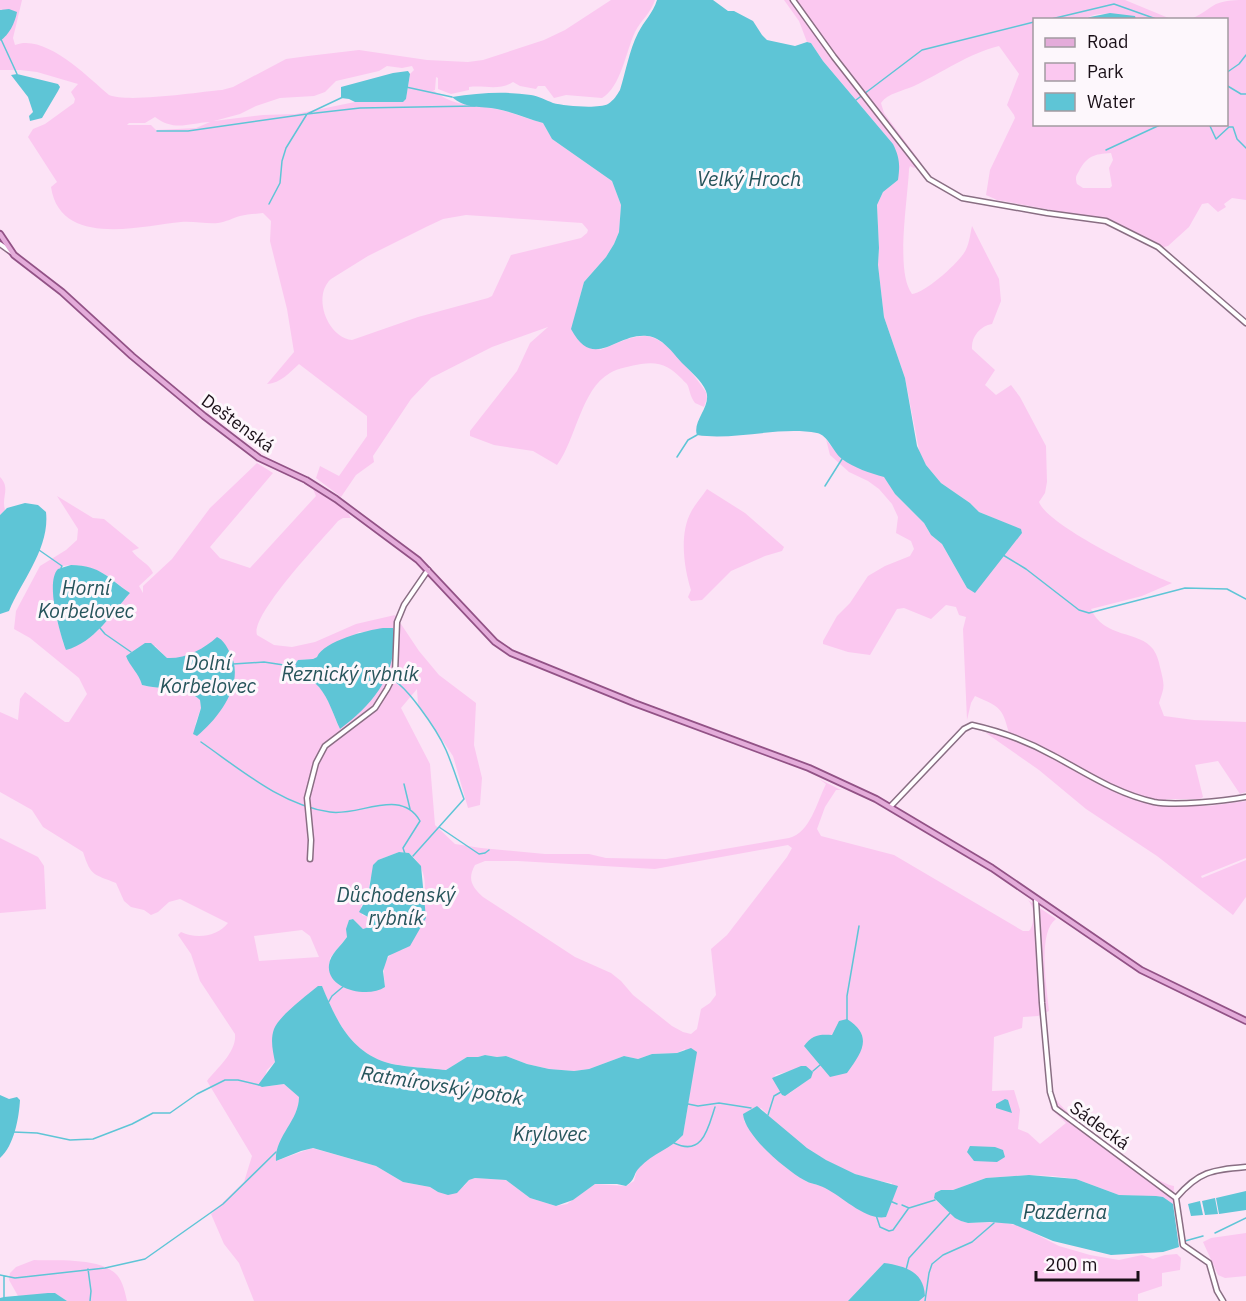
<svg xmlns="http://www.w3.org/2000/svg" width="1246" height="1301" viewBox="0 0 1246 1301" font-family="'IBM Plex Sans',sans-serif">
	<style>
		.green { fill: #fbc8f0; fill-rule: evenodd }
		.water { fill: #5ec5d6 }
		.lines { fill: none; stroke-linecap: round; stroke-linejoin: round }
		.stream { stroke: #5ec5d6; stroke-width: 1.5 }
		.minor-casing { stroke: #896e83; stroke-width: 7 }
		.major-casing { stroke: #925286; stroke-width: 8 }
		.minor { stroke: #fff; stroke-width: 4 }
		.major { stroke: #e4acda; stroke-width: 4.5 }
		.labels { text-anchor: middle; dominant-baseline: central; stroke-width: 6; stroke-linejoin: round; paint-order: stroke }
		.street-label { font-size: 18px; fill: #1a1018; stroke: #fdf7fc }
		.water-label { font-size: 20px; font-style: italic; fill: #26545b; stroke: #fdf7fc }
	</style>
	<rect width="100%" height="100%" fill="#fce3f6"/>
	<!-- green -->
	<path class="green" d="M 0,0 L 22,0 L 13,38 L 15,45 C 45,33 88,77 109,95 C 128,103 198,92 222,90 L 233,87 L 286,59 L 308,56 L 359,50 L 427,60 L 468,62 L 483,60 L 544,40 L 565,30 L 611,0 L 655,0 C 651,13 641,20 635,32 C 626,51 621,87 602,98 L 566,95 L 554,98 L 545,86 L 538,86 L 536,89 L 520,86 L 513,82 C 499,91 485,85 469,87 L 469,90 L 451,94 L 438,89 L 438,78 L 436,77 L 435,90 L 433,90 C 454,107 471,104 496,109 C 512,112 528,119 543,123 L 552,139 L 612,181 L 621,205 L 619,232 L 614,244 L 606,257 L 584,282 L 577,308 L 600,350 C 614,345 629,336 645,336 C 665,335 695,376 706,392 L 707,398 L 704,407 L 695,403 C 691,398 690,392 688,386 C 687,383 684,382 682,379 C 670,366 659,361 641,364 C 631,366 618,368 610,373 C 581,389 576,440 557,465 L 533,451 L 494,445 L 470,436 L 470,431 L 517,371 L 530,343 L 548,327 L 492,347 L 431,378 L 411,399 L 373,456 L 374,462 L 356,475 L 341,497 L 316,478 L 320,466 L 339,476 L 367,436 L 367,416 L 299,364 C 289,373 281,383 267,384 L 294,352 L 287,309 L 270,241 L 271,221 L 263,213 C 256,214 247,214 240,216 C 233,218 226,222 218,223 C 206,224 194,221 181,222 C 141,226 60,248 51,187 L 57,182 L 28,137 L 33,129 L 45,124 L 74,103 L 75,99 L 71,92 L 78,84 L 37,72 L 20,70 L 0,70 L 0,41 L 6,36 L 2,9 L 0,10 ZM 387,66 L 402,68 L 412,66 L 414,70 L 410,74 L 406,99 L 403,102 L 355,102 L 296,114 L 263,115 L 214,121 L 240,114 L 256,106 L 280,98 L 314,96 L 325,92 L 336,81 L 379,71 ZM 155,117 C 175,132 188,123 210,122 L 196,128 L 177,129 L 156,130 L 151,125 L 127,125 L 129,123 L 145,123 ZM 466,215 L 582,223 L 588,230 L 587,233 L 581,238 L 511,255 L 492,296 L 488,298 L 418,317 L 352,340 C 327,337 312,296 331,279 L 368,256 L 426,227 L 443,219 Z
		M 784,0 L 1125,0 L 1171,19 L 1136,19 L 1135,17 C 1119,15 1099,10 1085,19 L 1034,20 L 1034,124 L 1226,124 L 1226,20 L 1190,19 C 1200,16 1207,9 1216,4 C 1226,0 1236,0 1246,0 L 1246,200 L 1232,198 L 1224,204 L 1226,207 L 1218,212 L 1208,203 L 1202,204 L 1189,227 L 1168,246 L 1156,249 L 1095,218 L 997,200 L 986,195 L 990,170 L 1015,118 L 1014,115 L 1007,105 L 1019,74 L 999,46 C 969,53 942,73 914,86 C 903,91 888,93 881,103 L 884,113 L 922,164 L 914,168 L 910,166 L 909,169 C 908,199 895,271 912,294 C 925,293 956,265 964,253 C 969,246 970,235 972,226 L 999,279 L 1001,301 L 992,324 C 980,326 971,337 972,349 L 995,370 L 985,385 L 996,395 L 1011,385 L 1020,397 L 1046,446 L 1047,482 L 1045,493 L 1039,502 C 1047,525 1146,573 1172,583 L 1142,596 L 1091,609 C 1103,638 1140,631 1153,649 C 1158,656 1159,663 1161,671 C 1165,688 1164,687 1159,703 L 1164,716 L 1194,720 L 1246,722 L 1246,792 L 1240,794 L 1218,761 L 1195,765 L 1203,797 L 1200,799 L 1166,799 L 1165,805 L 1209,806 L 1246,801 L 1246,858 L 1201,876 L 1202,878 L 1246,860 L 1246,897 L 1233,915 L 1157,856 L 1086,809 L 1039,770 L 986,733 L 1009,733 C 1002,707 1000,707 975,696 L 971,703 L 967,720 L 963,629 L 966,617 L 959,615 L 956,607 L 946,605 L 931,619 L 904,608 L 897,609 L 870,655 L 848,652 L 823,644 L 823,641 L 837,616 L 850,603 L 868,576 L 885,566 L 910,556 L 914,549 L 911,541 L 896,533 L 898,517 L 892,504 L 879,489 L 868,481 L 849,472 L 830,455 L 826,439 C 837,458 864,471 884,476 L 895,494 L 924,523 L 931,535 L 942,544 L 967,588 L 1003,555 L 1022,533 L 1020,529 L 979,512 L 970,503 L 941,483 L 926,465 L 920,455 L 905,378 L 884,317 L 878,265 L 879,248 L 877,205 L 883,192 L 898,180 L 893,144 L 823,61 L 811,43 L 807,42 L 799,21 ZM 1111,153 L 1113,160 L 1109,168 L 1112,186 L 1110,188 L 1083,188 L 1077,184 C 1075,177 1076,176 1079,171 C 1087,156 1094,154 1111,153 Z
		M 257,463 L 273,473 L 210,547 L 220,558 L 250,568 L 316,496 L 313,489 L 347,511 L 351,518 L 343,518 L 338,521 C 323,539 250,615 257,635 L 274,645 L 292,647 L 315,642 L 356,624 L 395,615 L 419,651 L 439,675 L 476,703 L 474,745 L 482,778 L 480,805 L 468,808 L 453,756 L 418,704 L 417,689 L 401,708 L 430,764 L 435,825 L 455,844 L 481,848 L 545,854 L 589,854 L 606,858 L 666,859 L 789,838 C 810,833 817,802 826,784 L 819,779 L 841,790 L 836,790 L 825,807 L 817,829 L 821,836 L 894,855 L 1023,931 L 1029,931 C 1035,924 1035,907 1028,900 L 1056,919 C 1037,932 1047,989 1049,1011 L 1038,1016 L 1023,1017 L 1022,1028 L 994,1037 L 992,1091 L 1014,1090 L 1020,1110 L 1018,1129 L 1028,1133 L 1040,1144 L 1066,1123 L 1050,1108 L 1054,1096 C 1064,1116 1152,1183 1174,1186 L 1173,1204 L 1163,1197 L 1119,1195 L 1076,1179 L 1053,1176 L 1029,1175 L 986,1178 L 953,1190 L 940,1190 L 935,1200 L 961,1221 L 968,1223 L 1000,1222 L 1020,1226 L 1059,1246 L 1090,1255 L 1119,1260 L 1142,1255 L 1153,1259 L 1165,1255 L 1177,1254 L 1181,1258 L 1180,1270 L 1162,1273 L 1162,1286 L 1138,1294 L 1138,1301 L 919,1301 L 925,1296 L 884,1263 L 848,1301 L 254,1301 L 239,1263 L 224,1244 L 211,1214 L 244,1182 L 252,1156 L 207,1081 C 217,1068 237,1052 235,1034 L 200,981 L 191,954 L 178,935 L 181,932 C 196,939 217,937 228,923 L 180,899 L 169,902 L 158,912 L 151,915 L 144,910 L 131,907 L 124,901 L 116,883 C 94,874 91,877 83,852 L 43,827 L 32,810 L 0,792 L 0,712 L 18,720 L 20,699 L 25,692 L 65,722 L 69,722 L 87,694 L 79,678 L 30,638 L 14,629 L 16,611 L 40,566 L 66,550 L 77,540 L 78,529 L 57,496 L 93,518 L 104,519 L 139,548 L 132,551 C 138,560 149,563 153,573 L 139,586 L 143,593 L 143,586 L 172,559 L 210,508 ZM 71,565 C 99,566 108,577 130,593 C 117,607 97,637 79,644 C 75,645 69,645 64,645 L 54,610 L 62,566 ZM 359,632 L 394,633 C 396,673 371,706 340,729 C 333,715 330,699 319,687 C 311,678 301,675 295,664 L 298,660 L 313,659 ZM 155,646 L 167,658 L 181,659 L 207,646 L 232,656 L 234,677 L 195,725 L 201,708 L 200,700 C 186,686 160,690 142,685 L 140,676 L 126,656 ZM 788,845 L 792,848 L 787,857 L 727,935 L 711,949 L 716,995 L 710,1003 L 701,1009 L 697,1029 L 691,1034 L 683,1032 L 672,1026 L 633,995 L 621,981 L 611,973 L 575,957 L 483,897 C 472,887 467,879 475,865 L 485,861 L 518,861 L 655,869 ZM 399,852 L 409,853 C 441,879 417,919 404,949 C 381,955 383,967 385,987 C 353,990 350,996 329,969 L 330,958 L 347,937 L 349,920 L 353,919 L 363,929 L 372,926 L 368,917 L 362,915 L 361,906 L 368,896 L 370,880 L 378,860 ZM 302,930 L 310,936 L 319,957 L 259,961 L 254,936 ZM 322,987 C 335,1017 349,1049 382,1061 C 398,1067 428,1068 446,1070 L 467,1057 L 478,1057 L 485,1055 L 497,1057 L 506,1056 L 527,1064 L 549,1069 L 574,1071 L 589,1069 L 624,1056 L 638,1059 L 652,1054 L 677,1053 L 685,1049 L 688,1104 L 683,1134 L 679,1140 L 652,1155 L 637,1169 L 634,1181 L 626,1186 L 595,1184 L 567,1204 L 556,1206 L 530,1198 L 506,1180 L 475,1178 L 469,1180 L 464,1186 L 438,1192 L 430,1187 L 403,1182 L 376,1166 L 312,1148 L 276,1161 L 296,1115 L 300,1097 L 284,1084 L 262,1087 L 267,1070 L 275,1062 ZM 790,1071 L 810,1078 L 790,1093 L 782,1095 L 775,1075 ZM 761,1108 C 797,1144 840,1177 892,1183 L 891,1201 L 886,1216 L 825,1187 L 807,1182 L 784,1166 L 764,1147 L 744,1121 Z
		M 0,477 C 11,488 1,497 5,510 L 0,515 Z
		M 707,489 L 745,513 L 784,547 L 782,551 L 765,556 L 731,571 L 702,600 L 691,601 L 688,597 L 691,590 C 684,568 679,534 691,512 C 695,504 702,497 707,489 Z
		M 0,838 L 38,857 L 44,866 L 46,909 L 0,913 Z
		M 1246,1233 L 1246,1276 L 1225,1278 L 1218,1275 L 1203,1242 L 1211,1238 Z
		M 34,1260 C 57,1261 100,1257 117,1275 C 123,1282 125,1292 127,1301 L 67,1301 L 55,1293 L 18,1296 L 9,1280 L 10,1273 L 16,1267 Z"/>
	<!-- water -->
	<path class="water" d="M 657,0 L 713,0 L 728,11 L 734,11 L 753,21 L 762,35 L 767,40 L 795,46 L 807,42 L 811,43 L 823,61 L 893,144 C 900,158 900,166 898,180 L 883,192 L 877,205 L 879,248 L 878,265 L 884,317 L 905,378 L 917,446 L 926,465 L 941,483 L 970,503 L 979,512 L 1021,529 L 1022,533 L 975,593 L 967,588 L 942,544 L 931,535 L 924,523 L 895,494 L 884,477 C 870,473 854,468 842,459 C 833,452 828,435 817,433 C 779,426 734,441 697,435 C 692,421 712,406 706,391 C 702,381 690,371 682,363 C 673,353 662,337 647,336 C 615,333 594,372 571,329 L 584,282 L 606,257 L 614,244 L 619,232 L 621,205 L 612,181 L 552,139 L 543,123 C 528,119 513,112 497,109 C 481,106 465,109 452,97 C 478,93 505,91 531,95 C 538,96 546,100 553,103 C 564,106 598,109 608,104 C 614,100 617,95 620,90 C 626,71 629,51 638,33 C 644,21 653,13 657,0 Z
		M 9,9 L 17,12 C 15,23 9,35 0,41 L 0,10 Z
		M 1110,13 L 1135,16 L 1136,19 L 1085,19 L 1090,17 Z
		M 408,71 L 410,74 L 406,99 L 403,102 L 355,102 L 349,99 L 341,98 L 341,87 L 393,73 Z
		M 17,74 L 58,84 L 60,87 L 58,91 L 42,118 L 30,121 L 29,116 L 33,112 L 28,97 L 11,75 Z
		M 25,503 L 38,505 L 46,512 C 50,548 22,580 9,611 L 0,614 L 0,515 L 7,508 Z
		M 71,565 C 102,566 106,577 130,593 C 112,613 94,643 66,650 C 60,634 45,582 58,569 Z
		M 383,628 L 393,628 L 394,633 C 396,677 373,704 340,729 C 333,714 329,699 319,687 C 311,678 301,675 295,664 L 298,660 L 313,659 L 317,657 C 324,641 367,630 383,628 Z
		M 217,637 C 223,640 226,645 229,651 C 247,681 220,717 197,736 L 193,734 L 201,708 L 200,700 C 186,686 160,690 142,685 C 139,673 130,667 126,656 L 145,643 L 151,643 L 167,658 C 185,659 204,649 217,637 Z
		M 399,852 L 409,853 L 421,866 L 426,918 L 410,946 L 388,956 L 383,971 L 385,987 C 368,999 326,989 329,965 C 330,954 341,946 347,937 L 346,929 L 349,920 L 353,919 L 363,929 L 372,926 L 368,917 L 359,912 L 368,896 L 373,865 L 378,860 Z
		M 318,986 L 322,986 C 335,1017 348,1048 382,1061 C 397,1067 429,1068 446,1070 L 467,1057 L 478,1057 L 485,1055 L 497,1057 L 506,1056 L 527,1064 L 549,1069 L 574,1071 L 589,1069 L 624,1056 L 638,1059 L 652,1054 L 677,1053 L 691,1048 L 697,1052 L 683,1135 C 672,1148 652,1154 640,1167 C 632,1175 637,1178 626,1186 L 617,1184 L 595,1184 L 573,1200 L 556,1206 L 530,1198 L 506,1180 L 475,1178 L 469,1180 L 457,1193 L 448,1195 L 438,1192 L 430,1187 L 403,1182 L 376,1166 L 313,1148 L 301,1151 L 276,1161 C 274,1137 299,1121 299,1097 L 284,1084 L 262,1087 L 258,1085 L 275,1062 C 273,1052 270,1040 274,1029 C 279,1016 306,996 318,986 Z
		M 847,1019 C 873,1036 863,1051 847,1073 L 830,1077 L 804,1046 C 812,1035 819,1034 832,1035 L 839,1021 Z
		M 801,1066 L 806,1066 L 813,1072 L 811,1078 L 785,1096 L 782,1095 L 772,1078 Z
		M 0,1095 L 9,1099 L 17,1097 L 20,1100 C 19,1118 14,1146 0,1158 Z
		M 1005,1099 L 1008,1100 L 1012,1113 L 996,1108 L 996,1104 Z
		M 757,1106 L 807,1148 L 826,1160 L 855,1174 L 898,1186 L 886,1217 C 866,1221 843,1197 825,1188 C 818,1184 810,1184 804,1180 C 785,1169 745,1136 743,1114 Z
		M 970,1146 L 995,1147 L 1003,1150 L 1005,1157 L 997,1162 L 974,1161 L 967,1152 Z
		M 1029,1175 L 1076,1179 L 1119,1195 L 1156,1196 L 1163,1197 L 1173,1204 L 1179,1247 L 1163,1252 L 1111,1255 L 1053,1241 L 1013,1224 L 990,1222 L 968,1223 L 961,1221 L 955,1218 L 934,1198 L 935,1193 L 941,1190 L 953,1190 L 986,1178 Z
		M 1246,1191 L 1246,1210 L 1219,1214 L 1216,1198 Z
		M 1215,1198 L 1218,1214 L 1205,1215 L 1202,1201 Z
		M 1200,1201 L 1203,1215 L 1191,1216 L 1188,1204 Z
		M 884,1263 C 906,1266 924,1272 925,1296 L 919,1301 L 848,1301 Z
		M 48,1293 L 55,1293 L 67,1301 L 0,1301 L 0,1298 L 4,1297 Z"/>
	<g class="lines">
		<!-- stream -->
		<path class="stream" d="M 1047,20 L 1114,4 L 1159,20
			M 0,37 L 17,74
			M 1226,73 L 1239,64 L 1246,55
			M 1226,85 L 1241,94 L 1246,94
			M 406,87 L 452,97
			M 856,100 L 922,50 L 1034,22
			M 1211,124 L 1210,126 L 1216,139 L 1229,127 L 1233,127 L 1237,139 L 1246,148
			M 157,131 L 188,131 L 307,114 L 343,97
			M 1106,150 L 1162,124
			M 269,204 L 280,183 L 282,161 L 286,148 L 307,114 L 360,108 L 475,106
			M 677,457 L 688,440 L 697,435
			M 825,486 L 842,459
			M 39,550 L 62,566 L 61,568
			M 1003,555 L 1026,569 L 1079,610 L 1089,613 L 1185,588 L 1227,589 L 1246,599
			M 100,628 L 105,634 L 131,652
			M 233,664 L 264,662 L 297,667
			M 385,677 C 403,677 439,734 446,750 C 453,766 458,783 464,799 L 413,856
			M 201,742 C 240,769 281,805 330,812 C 358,817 401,787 420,821 L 403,848 L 405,854
			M 404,784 L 410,809
			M 439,827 L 479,854 L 485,853 L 489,850
			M 328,1003 L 332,996 L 345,985
			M 847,1020 L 847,996 L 859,926
			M 813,1071 L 820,1065
			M 688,1104 L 698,1106 L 719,1103 L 751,1108
			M 768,1115 L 774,1096 L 781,1092
			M 13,1132 L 37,1133 L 70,1140 L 93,1139 L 132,1124 L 153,1113 L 170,1113 L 197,1094 L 225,1080 L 238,1080 L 259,1085
			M 674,1143 C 703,1157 708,1128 715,1107
			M 890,1201 L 897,1204
			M 902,1205 L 909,1208 L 935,1200
			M 876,1215 L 880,1227 L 889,1231 L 893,1230 L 908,1209
			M 1215,1233 L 1246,1218
			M 1185,1241 L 1203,1236
			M 88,1269 L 91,1291 L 90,1301
			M 906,1270 L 909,1258 L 950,1213
			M 0,1275 L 15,1278 L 105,1268 L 145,1259 L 223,1204 L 276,1152
			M 4,1276 L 4,1301
			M 925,1301 L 929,1273 L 932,1264 L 943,1255 L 972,1242 L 994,1223"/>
		<defs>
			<path id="minor" d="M 793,0 L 834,57 L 929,179 L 962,198 L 1047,213 L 1106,221 L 1158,247 L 1246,323
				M 0,244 L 11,252
				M 890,807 L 964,729 L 972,725 C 999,731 1029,742 1054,756 C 1086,773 1117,794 1154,802 C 1176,806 1223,801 1246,797
				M 310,859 L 311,840 L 307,798 L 316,763 L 325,746 L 375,708 L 387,689 L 395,673 L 397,622 L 404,605 L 428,570
				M 1036,900 L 1042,1003 L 1050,1092 L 1055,1108 L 1176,1198
				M 1176,1198 L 1183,1245 L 1209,1263 L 1217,1291 L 1223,1301
				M 1176,1198 C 1199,1171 1212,1170 1246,1167"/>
			<path id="major" d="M 0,234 L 14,255 L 62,292 L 132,356 L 204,416 L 259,458 L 306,480 L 336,499 L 418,560 L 495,642 L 511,653 L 634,703 L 809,768 L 876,799 L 992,868 L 1141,970 L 1246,1021"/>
		</defs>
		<!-- minor casing -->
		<use href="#minor" class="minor-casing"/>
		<!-- major casing -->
		<use href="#major" class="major-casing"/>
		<!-- minor -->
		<use href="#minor" class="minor"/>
		<!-- major -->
		<use href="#major" class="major"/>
	</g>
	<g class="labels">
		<!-- street labels -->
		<g class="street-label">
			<text transform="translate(238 423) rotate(36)">Deštenská</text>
			<text transform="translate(1100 1125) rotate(36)">Sádecká</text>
		</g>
		<!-- water labels -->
		<g class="water-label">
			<text x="749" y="178">Velký Hroch</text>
			<text x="86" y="587">Horní<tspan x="86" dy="23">Korbelovec</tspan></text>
			<text x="208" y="662">Dolní<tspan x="208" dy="23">Korbelovec</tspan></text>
			<text x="350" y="673">Řeznický rybník</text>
			<text x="396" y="894">Důchodenský<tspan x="396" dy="23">rybník</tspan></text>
			<text transform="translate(442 1085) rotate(9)">Ratmírovský potok</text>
			<text x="550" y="1133">Krylovec</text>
			<text x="1065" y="1211">Pazderna</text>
		</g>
	</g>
	<!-- legend -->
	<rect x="1033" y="18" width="195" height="108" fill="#fdf7fc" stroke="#a29ba1" stroke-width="1.5"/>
	<rect x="1045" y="38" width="30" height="9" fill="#e4acda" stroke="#a29ba1" stroke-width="1.5"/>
	<text x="1087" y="48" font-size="18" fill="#1a1018">Road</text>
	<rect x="1045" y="63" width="30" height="18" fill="#fbc8f0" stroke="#a29ba1" stroke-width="1.5"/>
	<text x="1087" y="78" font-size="18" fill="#1a1018">Park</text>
	<rect x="1045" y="93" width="30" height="18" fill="#5ec5d6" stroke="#a29ba1" stroke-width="1.5"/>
	<text x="1087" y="108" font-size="18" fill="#1a1018">Water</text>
	<!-- scale -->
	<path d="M1036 1271v9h102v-9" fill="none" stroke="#1a1018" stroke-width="3"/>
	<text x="1045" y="1271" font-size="18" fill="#1a1018" stroke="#fdf7fc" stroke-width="4.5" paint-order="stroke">200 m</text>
</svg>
